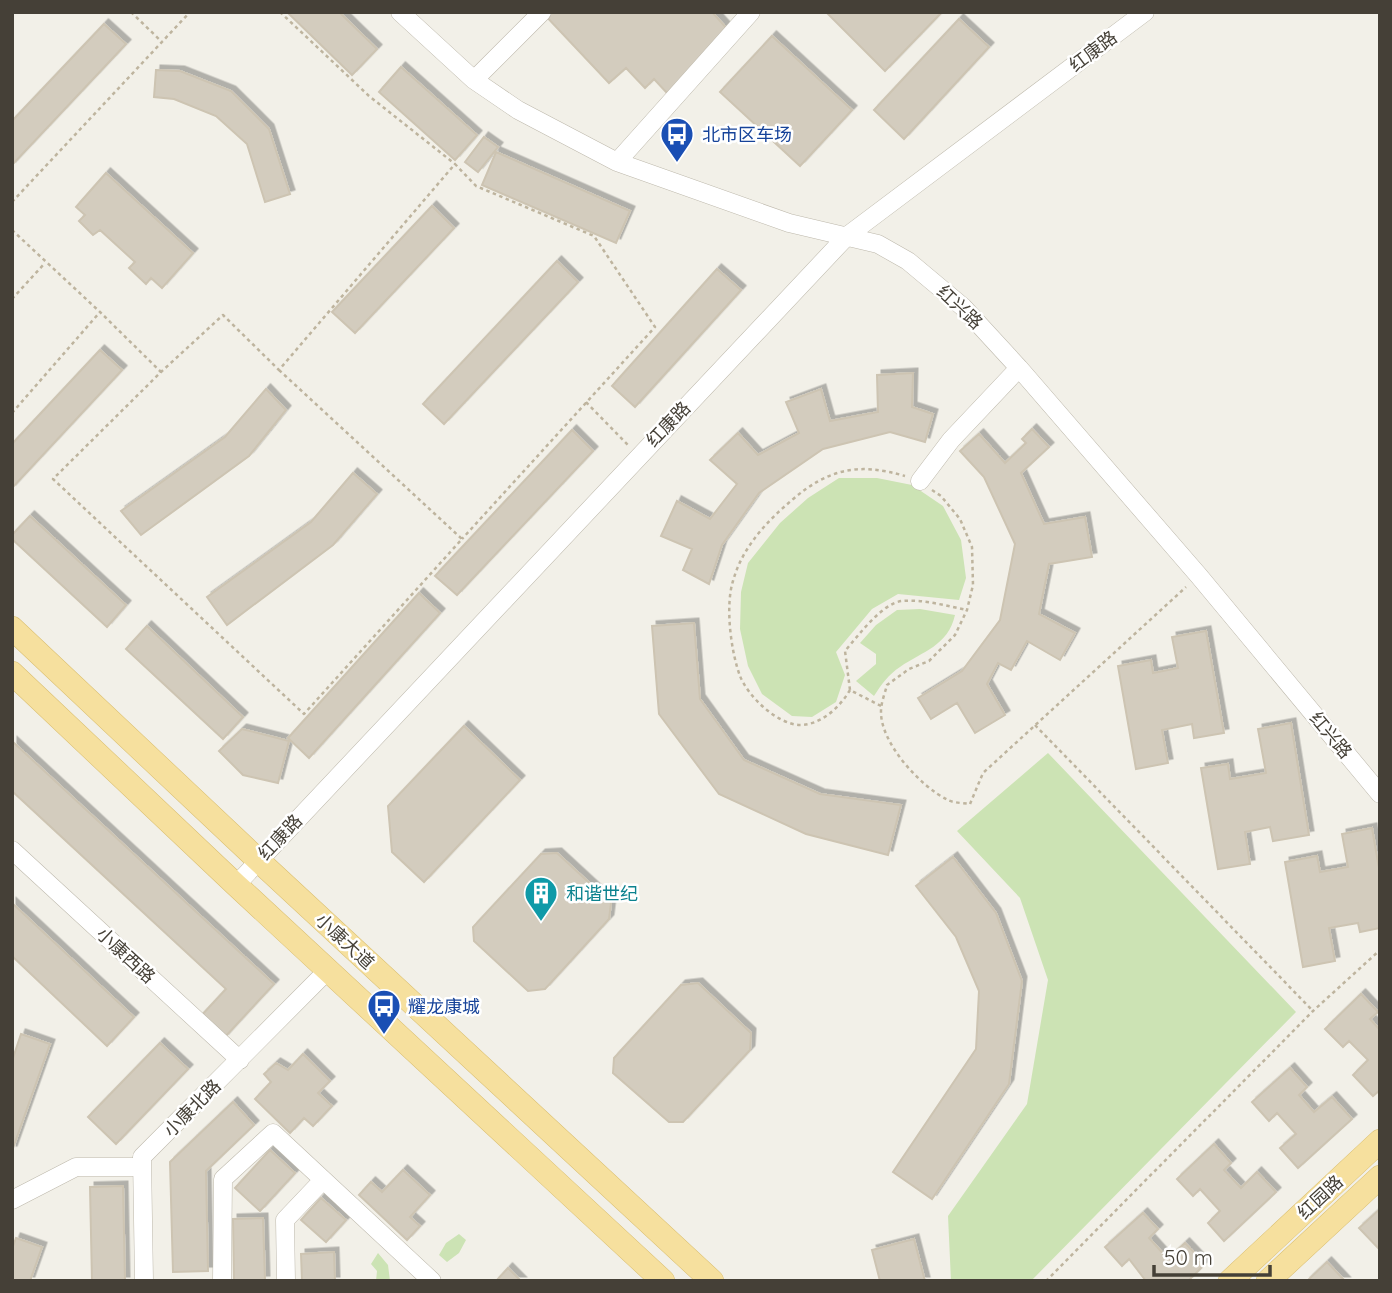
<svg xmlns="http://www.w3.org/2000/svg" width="1392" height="1293" viewBox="0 0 1392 1293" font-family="Quicksand,'Noto Sans SC',sans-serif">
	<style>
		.green { fill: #cce3b4 }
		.building { fill: #d3ccbe; stroke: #cdc4b2; stroke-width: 2; filter: url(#shadow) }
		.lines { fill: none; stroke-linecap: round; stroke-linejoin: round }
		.minor-casing { stroke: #bdb8ab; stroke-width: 19 }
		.major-casing { stroke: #dabe6f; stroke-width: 24 }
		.path { stroke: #beb49e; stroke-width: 2.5; stroke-dasharray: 3.5 3.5; stroke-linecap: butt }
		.minor { stroke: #fff; stroke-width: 18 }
		.major { stroke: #f6e09e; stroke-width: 23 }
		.labels { text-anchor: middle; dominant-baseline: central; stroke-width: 5; stroke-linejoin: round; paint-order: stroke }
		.street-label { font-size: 18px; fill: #454037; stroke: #fff }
		.transit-label { font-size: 18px; fill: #164399; stroke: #fff; text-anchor: start }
		.culture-label { font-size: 18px; fill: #0d838f; stroke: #fff; text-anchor: start }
	</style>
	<defs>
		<filter id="shadow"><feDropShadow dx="4.5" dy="-4.5" stdDeviation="0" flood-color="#0004"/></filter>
	</defs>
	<rect width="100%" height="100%" fill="#f2f0e8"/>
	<!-- green -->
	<path class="green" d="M 839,478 L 877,478 L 912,485 L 943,506 L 961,540 L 966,578 L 959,600 L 898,594 L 872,609 L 836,652 L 845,675 L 836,702 L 812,717 L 792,716 L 762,694 L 748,666 L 740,629 L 741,592 L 748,563 L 780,523 L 808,498 Z
		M 920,609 L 955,615 C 948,646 923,651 900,667 C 889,674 881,685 874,696 L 856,681 L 876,664 L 876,654 L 860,643 L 876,625 L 897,610 Z
		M 1048,753 L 1296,1012 L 1031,1281 L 951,1281 L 948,1216 L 1027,1104 L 1048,980 L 1020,898 L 957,831 Z
		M 459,1234 L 466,1240 L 459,1253 L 447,1262 L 439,1255 L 446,1243 Z
		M 378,1253 L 388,1265 L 390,1281 L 376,1281 L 377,1271 L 371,1264 Z"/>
	<!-- building -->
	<path class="building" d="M 287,12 L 339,12 L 377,49 L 352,75 Z
		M 542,12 L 712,12 L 730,32 L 667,93 L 654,79 L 645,88 L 626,68 L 609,83 Z
		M 826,12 L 942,12 L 885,71 Z
		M 959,19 L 989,47 L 904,139 L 874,110 Z
		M 104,24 L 126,44 L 12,165 L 12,121 Z
		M 772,36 L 852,110 L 800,166 L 720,92 Z
		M 401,67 L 477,135 L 455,160 L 379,92 Z
		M 156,70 L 180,71 L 231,91 L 269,129 L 290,194 L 265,202 L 247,144 L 216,116 L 174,99 L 154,97 Z
		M 484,137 L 498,147 L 478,172 L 465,162 Z
		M 496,152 L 630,211 L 616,243 L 482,185 Z
		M 106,173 L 193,253 L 162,288 L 151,278 L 146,284 L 129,268 L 135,262 L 100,230 L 93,235 L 79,221 L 85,215 L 76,207 Z
		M 432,206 L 454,228 L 355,333 L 332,312 Z
		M 557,261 L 578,282 L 444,424 L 423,404 Z
		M 717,269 L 741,290 L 635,407 L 612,386 Z
		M 100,350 L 122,370 L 12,488 L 12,444 Z
		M 913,373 L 912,407 L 933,414 L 925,442 L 890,432 L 823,449 L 759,493 L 722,545 L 709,584 L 683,570 L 692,549 L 661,536 L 677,501 L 710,519 L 737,484 L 710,460 L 738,433 L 758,455 L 799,433 L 786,402 L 821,389 L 830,421 L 878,412 L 877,375 Z
		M 266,389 L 286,410 L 249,456 L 141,535 L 121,511 L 225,437 Z
		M 1032,429 L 1049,447 L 1021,473 L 1044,524 L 1085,517 L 1092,557 L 1049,564 L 1039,614 L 1075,633 L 1060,660 L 1027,641 L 1011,670 L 998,663 L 987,684 L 1005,715 L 975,733 L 957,703 L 931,719 L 918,698 L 962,671 L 1000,620 L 1015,544 L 984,477 L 960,451 L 979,434 L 1005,463 L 1026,443 L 1022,439 Z
		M 572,430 L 593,451 L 457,595 L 435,576 Z
		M 353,473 L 377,494 L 333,545 L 227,625 L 207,597 L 311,522 Z
		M 30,516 L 126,605 L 107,627 L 12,539 L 12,535 Z
		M 419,593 L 440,613 L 309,758 L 288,738 Z
		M 694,623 L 700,699 L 744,760 L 820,794 L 901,805 L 888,855 L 806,834 L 719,794 L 659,714 L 652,626 Z
		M 147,626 L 243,717 L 223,739 L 126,649 Z
		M 1206,631 L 1224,733 L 1194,738 L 1192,724 L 1162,730 L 1168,763 L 1136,769 L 1118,666 L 1151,660 L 1153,673 L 1178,668 L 1172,637 Z
		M 1291,723 L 1309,835 L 1273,841 L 1270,827 L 1245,832 L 1250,864 L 1218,869 L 1201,768 L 1228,764 L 1230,779 L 1266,773 L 1258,729 Z
		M 464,726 L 520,780 L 424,882 L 392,852 L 388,806 Z
		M 242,729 L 289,741 L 278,783 L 243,775 L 219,751 Z
		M 13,742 L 274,984 L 224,1038 L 200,1017 L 226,989 L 12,791 Z
		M 1372,828 L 1380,874 L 1380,928 L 1360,932 L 1358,923 L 1329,928 L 1335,961 L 1303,967 L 1285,862 L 1317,856 L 1320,872 L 1348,867 L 1342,834 Z
		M 557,853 L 611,903 L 609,919 L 545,989 L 528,991 L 474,941 L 473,927 L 541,854 Z
		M 953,857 L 996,913 L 1022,981 L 1009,1084 L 932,1199 L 893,1172 L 976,1049 L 979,991 L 956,937 L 916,886 Z
		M 12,903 L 134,1017 L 107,1046 L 12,956 Z
		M 698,983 L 751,1033 L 750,1050 L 683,1122 L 669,1122 L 613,1073 L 614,1058 L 681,985 Z
		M 1361,994 L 1378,1012 L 1370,1019 L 1380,1030 L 1380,1090 L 1373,1096 L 1353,1075 L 1368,1060 L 1349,1041 L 1343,1047 L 1325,1029 Z
		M 21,1034 L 50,1044 L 12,1151 L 12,1061 Z
		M 160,1043 L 188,1069 L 116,1144 L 88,1117 Z
		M 303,1054 L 330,1081 L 318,1093 L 332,1106 L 313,1126 L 304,1118 L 290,1133 L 255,1099 L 271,1082 L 264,1074 L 276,1063 L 288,1070 Z
		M 1290,1068 L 1307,1087 L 1299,1095 L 1314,1112 L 1332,1097 L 1352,1119 L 1298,1168 L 1280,1148 L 1296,1134 L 1277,1113 L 1269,1121 L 1252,1102 Z
		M 233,1102 L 254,1125 L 206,1171 L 208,1271 L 173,1272 L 170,1162 Z
		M 1214,1144 L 1231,1163 L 1224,1170 L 1241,1188 L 1257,1172 L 1276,1192 L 1224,1241 L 1208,1223 L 1220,1211 L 1200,1189 L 1193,1196 L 1177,1179 Z
		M 270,1150 L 295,1173 L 260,1211 L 235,1188 Z
		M 403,1170 L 430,1195 L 410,1217 L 420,1226 L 407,1240 L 359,1195 L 371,1182 L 382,1192 Z
		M 123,1186 L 125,1281 L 92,1281 L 90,1187 Z
		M 321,1198 L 346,1220 L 326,1242 L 301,1220 Z
		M 1380,1209 L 1380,1250 L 1359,1228 Z
		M 1143,1213 L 1158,1229 L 1149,1238 L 1168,1259 L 1185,1243 L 1205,1264 L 1188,1281 L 1146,1281 L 1129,1259 L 1122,1266 L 1105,1247 Z
		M 263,1218 L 265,1280 L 234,1281 L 233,1219 Z
		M 16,1238 L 42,1247 L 30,1281 L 12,1281 L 12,1249 Z
		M 914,1239 L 925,1281 L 880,1281 L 872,1250 Z
		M 334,1252 L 335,1281 L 302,1281 L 301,1254 Z
		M 1327,1262 L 1345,1281 L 1307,1281 Z
		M 508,1268 L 521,1281 L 496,1281 Z"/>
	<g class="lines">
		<defs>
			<path id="minor" d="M 400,12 L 474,80 L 518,110 L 617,162 L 789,223 L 878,244 L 908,261 L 963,307 L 1019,368 L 1199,576 L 1380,794
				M 474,80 L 542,12
				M 617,162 L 751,12
				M 920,481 L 951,440 L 1019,368
				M 12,850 L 240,1060
				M 236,885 L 847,236 L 1145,12
				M 12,1200 L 76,1167 L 142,1167
				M 144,1281 L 142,1157 L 328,970
				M 222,1281 L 223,1179 L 273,1133 L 432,1281
				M 286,1281 L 285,1220 L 323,1180"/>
			<path id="major" d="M 12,628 L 258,860 L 712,1281
				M 12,673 L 236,885 L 663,1281
				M 1230,1281 L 1380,1141
				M 1268,1281 L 1380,1177"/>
		</defs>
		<!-- minor casing -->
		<use href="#minor" class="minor-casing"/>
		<!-- major casing -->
		<use href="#major" class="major-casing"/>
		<!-- path -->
		<path class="path" d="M 131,12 L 162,42
			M 280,12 L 369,96 L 455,164
			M 12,202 L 190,12
			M 12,230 L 100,312 L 161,372
			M 12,299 L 45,263
			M 279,370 L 462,539 L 304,714 L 53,479 L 161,372 L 223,315 L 279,370 L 455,164 L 476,186 L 594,236 L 655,327 L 462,539
			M 586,402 L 628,445
			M 12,413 L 100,312
			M 932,490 L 941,496 L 960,519 L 972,547 L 973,585 L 967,610 L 955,635 L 929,661 L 909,669 L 887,685 C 885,693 881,703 881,711 C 880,743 921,787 948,800 C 954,803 963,803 970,804 L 983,773 L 1186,587
			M 850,690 C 840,707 821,725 800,725 C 776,724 748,696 740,676 C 731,652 725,606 733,581 C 742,548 766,522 792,500 C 828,469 858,462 905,476
			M 881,706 L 850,690 L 845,651 C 858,636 882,603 902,601 C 923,599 947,606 967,610
			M 1035,725 L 1313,1011
			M 1046,1281 L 1313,1011 L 1380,950"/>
		<!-- minor -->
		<use href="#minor" class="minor"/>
		<!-- major -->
		<use href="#major" class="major"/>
	</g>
	<!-- icons -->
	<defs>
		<symbol id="bus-pin" viewBox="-11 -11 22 30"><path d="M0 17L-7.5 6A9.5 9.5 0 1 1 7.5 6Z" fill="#1a4fb4" stroke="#fff"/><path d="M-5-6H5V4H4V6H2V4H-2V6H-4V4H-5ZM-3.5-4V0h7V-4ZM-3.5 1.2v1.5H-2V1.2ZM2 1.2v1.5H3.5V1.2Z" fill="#fff"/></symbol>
		<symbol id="building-pin" viewBox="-11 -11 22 30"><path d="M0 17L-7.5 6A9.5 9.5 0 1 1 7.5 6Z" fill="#0f9aa8" stroke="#fff"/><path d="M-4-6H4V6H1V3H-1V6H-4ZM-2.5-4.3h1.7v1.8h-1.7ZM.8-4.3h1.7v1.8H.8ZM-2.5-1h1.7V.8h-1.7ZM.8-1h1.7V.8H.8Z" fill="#fff"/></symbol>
	</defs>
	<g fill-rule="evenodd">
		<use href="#bus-pin" x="658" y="115" width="38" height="52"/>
		<use href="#building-pin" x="522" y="874" width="38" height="52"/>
		<use href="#bus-pin" x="365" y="987" width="38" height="52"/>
	</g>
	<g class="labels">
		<!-- street labels -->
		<g class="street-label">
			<text transform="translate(1093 51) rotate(-37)">红康路</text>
			<text transform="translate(960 307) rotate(43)">红兴路</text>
			<text transform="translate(668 424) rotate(-46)">红康路</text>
			<text transform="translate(1331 735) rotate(50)">红兴路</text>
			<text transform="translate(280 837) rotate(-47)">红康路</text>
			<text transform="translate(345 941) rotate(43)">小康大道</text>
			<text transform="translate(126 955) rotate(43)">小康西路</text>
			<text transform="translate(192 1108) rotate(-45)">小康北路</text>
			<text transform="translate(1320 1197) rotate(-43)">红园路</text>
		</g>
		<!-- transit labels -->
		<g class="transit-label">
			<text x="702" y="134">北市区车场</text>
			<text x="408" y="1006">耀龙康城</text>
		</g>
		<!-- culture labels -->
		<g class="culture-label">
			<text x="566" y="893">和谐世纪</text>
		</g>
	</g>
	<!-- border -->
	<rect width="1392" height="1293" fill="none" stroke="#454037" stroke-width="28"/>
	<!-- scale -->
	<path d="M1154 1265v10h116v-10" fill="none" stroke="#454037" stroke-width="3.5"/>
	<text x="1164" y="1265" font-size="21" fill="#454037" stroke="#ffffff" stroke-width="5" paint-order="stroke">50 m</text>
</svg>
